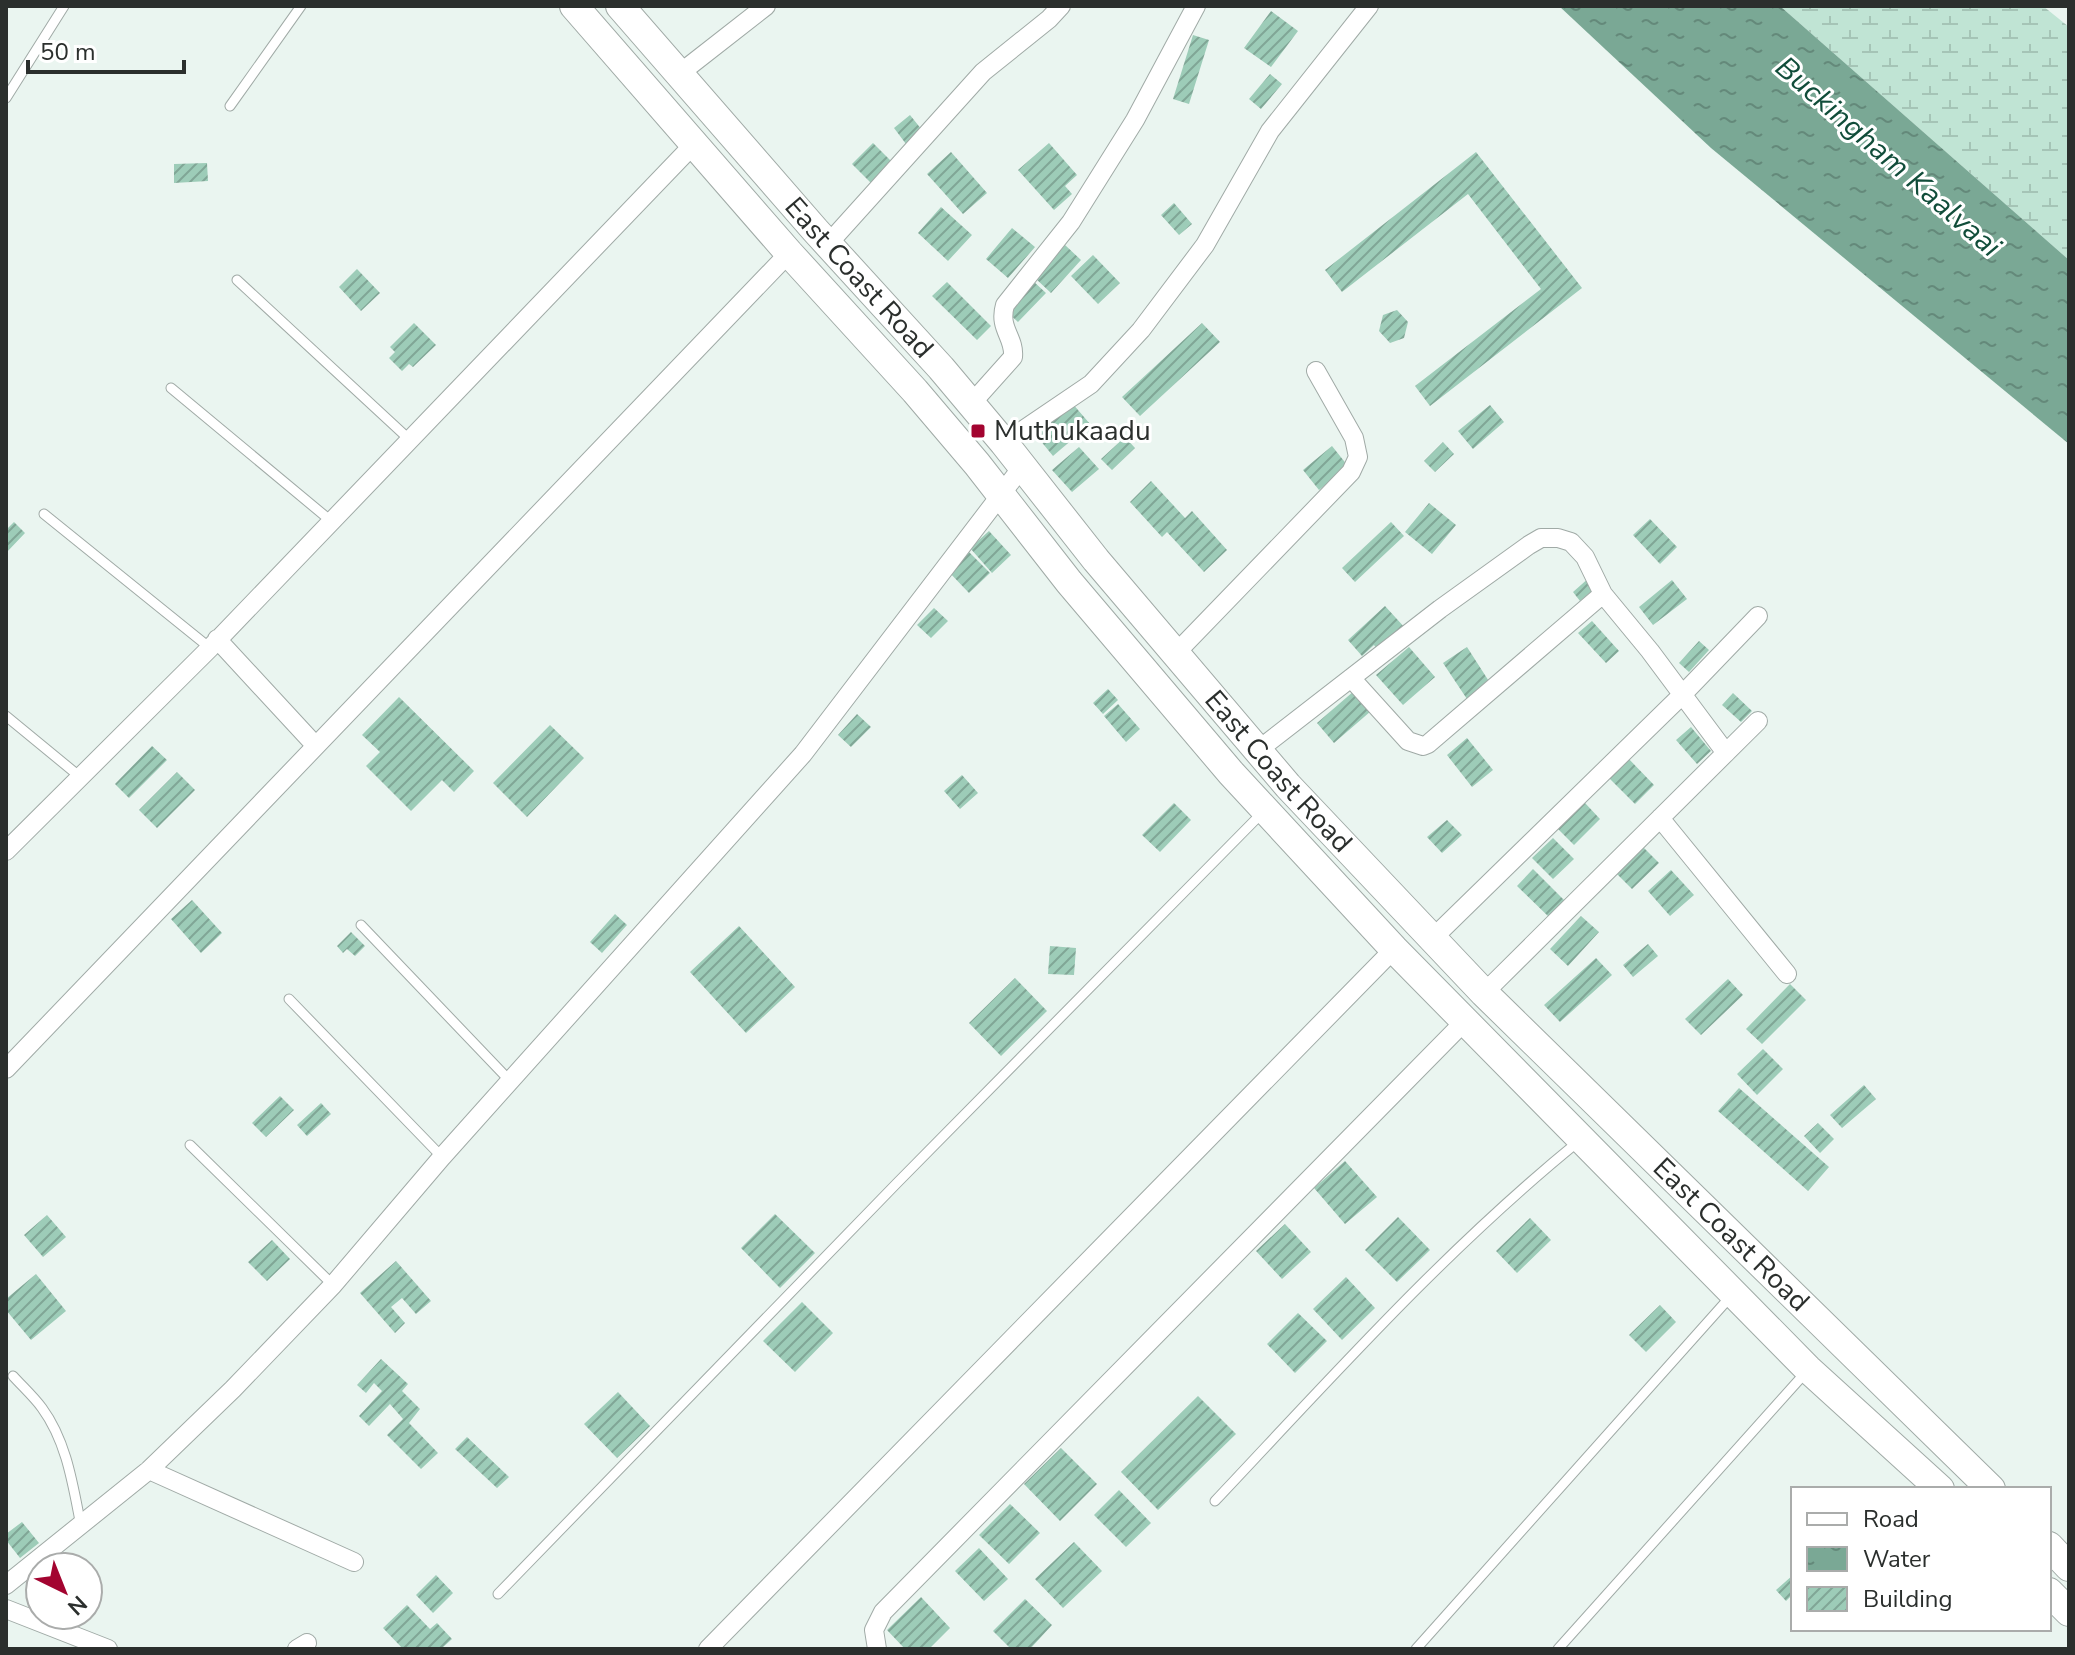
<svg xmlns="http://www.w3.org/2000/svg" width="2075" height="1655" viewBox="0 0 2075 1655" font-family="'Nunito Sans',sans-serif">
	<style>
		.wetland { fill: url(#wetland-marsh) }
		.water { fill: url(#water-ripples) }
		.building { fill: url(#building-hatch) }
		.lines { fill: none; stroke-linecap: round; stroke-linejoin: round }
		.service-casing { stroke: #a0aaa6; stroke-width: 11 }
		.minor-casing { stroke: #a0aaa6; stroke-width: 20 }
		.primary-casing { stroke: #a0aaa6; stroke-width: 30 }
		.service { stroke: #fff; stroke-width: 9 }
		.minor { stroke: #fff; stroke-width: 18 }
		.primary { stroke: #fff; stroke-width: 28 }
		.poi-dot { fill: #a30430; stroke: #fff; stroke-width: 3 }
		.labels { text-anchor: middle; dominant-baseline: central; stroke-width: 6; stroke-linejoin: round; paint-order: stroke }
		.street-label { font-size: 28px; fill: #2b2f2d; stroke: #fff }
		.poi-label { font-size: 28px; fill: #2b2f2d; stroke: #fff; text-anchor: start }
		.water-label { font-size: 30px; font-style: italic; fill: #114d3a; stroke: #fff }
	</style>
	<defs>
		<pattern id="wetland-marsh" width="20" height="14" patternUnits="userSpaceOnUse" patternTransform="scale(2)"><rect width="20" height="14" fill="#c0e4d4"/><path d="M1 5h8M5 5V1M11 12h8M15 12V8" fill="none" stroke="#a5c4b6"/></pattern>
		<pattern id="water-ripples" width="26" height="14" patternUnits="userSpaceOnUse" patternTransform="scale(2)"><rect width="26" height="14" fill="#7aa895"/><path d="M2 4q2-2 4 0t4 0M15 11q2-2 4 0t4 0" fill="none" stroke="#64897a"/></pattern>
		<pattern id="building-hatch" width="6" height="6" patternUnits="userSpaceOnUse" patternTransform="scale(2)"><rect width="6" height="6" fill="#9dccb8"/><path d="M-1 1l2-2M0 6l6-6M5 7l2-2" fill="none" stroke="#80a696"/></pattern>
	</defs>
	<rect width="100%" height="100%" fill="#eaf5f0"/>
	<!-- wetland -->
	<path class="wetland" d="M 1780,6 L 2043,6 L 2069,27 L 2069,260 Z"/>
	<!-- water -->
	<path class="water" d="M 1559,6 L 1780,6 L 2069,260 L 2069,444 L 1711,148 Z"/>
	<!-- building -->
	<path class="building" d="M 1271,11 L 1298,31 L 1271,67 L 1244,48 Z
		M 1193,35 L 1209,40 L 1189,104 L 1173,99 Z
		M 1270,74 L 1282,84 L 1261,109 L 1249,99 Z
		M 910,115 L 926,135 L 909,148 L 894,128 Z
		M 873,143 L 896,166 L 875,187 L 852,164 Z
		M 1049,143 L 1077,175 L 1065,186 L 1072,194 L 1054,210 L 1018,170 Z
		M 951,152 L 987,193 L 963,214 L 927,174 Z
		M 1476,152 L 1582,288 L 1430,406 L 1415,386 L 1541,289 L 1468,194 L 1342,292 L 1325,270 Z
		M 207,163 L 208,181 L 174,183 L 174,164 Z
		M 1174,203 L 1192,224 L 1179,235 L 1161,215 Z
		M 941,207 L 972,235 L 948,261 L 918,233 Z
		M 1012,228 L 1035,247 L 1008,278 L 986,259 Z
		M 1065,245 L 1081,260 L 1051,293 L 1035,278 Z
		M 1093,255 L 1120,283 L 1098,304 L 1071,276 Z
		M 357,269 L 380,293 L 361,311 L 339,287 Z
		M 1033,281 L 1046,293 L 1018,322 L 1005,310 Z
		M 947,282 L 991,326 L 977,340 L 932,296 Z
		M 1397,310 L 1408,322 L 1404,338 L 1390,343 L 1379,331 L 1383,315 Z
		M 414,323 L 436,345 L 413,367 L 409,364 L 402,371 L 389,358 L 395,352 L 390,347 Z
		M 1202,323 L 1220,342 L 1140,416 L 1122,397 Z
		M 1072,403 L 1090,424 L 1053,456 L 1035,434 Z
		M 1490,405 L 1504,422 L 1473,449 L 1458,431 Z
		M 1125,437 L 1135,448 L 1112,470 L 1101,459 Z
		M 1443,442 L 1454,454 L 1435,472 L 1424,461 Z
		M 1332,446 L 1348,466 L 1319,490 L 1303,470 Z
		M 1079,447 L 1099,469 L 1072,492 L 1052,470 Z
		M 1151,481 L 1185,518 L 1192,511 L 1227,550 L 1204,572 L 1167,532 L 1162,537 L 1130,502 Z
		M 1429,503 L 1456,525 L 1432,554 L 1405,532 Z
		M 1650,519 L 1677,547 L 1660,564 L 1633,535 Z
		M 14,522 L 25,533 L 6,553 L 6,530 Z
		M 1391,522 L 1404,536 L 1355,582 L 1342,568 Z
		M 989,531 L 1011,555 L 992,573 L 970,548 Z
		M 968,551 L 990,573 L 969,593 L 948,571 Z
		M 1590,577 L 1598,586 L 1580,601 L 1573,592 Z
		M 1672,580 L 1687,599 L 1653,625 L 1639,607 Z
		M 1385,606 L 1406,629 L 1379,652 L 1374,645 L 1362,656 L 1348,640 Z
		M 934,608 L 948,621 L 931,638 L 917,625 Z
		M 1592,621 L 1619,651 L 1606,663 L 1578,633 Z
		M 1699,641 L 1709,650 L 1689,672 L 1679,663 Z
		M 1409,647 L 1435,677 L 1403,705 L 1376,675 Z
		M 1467,647 L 1492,686 L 1469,702 L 1443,663 Z
		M 1108,689 L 1118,700 L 1103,714 L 1093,703 Z
		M 1354,691 L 1371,711 L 1334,743 L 1317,723 Z
		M 1733,693 L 1752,711 L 1741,722 L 1722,705 Z
		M 399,697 L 474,771 L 454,792 L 442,780 L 411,811 L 366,766 L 380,752 L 362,735 Z
		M 1118,704 L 1140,729 L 1126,742 L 1104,716 Z
		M 857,714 L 871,727 L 851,747 L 838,735 Z
		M 550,725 L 584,758 L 527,817 L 493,783 Z
		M 1691,727 L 1711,751 L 1697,764 L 1676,740 Z
		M 1467,738 L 1493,770 L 1472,787 L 1447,755 Z
		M 152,746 L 167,760 L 129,798 L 115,784 Z
		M 1626,756 L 1654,785 L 1635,804 L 1606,775 Z
		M 177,772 L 195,790 L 157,828 L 139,810 Z
		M 962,775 L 978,793 L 960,809 L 944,791 Z
		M 1174,803 L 1191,820 L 1160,852 L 1142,835 Z
		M 1585,803 L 1600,819 L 1574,845 L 1558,829 Z
		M 1447,820 L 1462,835 L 1442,853 L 1427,837 Z
		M 1553,838 L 1574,859 L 1553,879 L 1532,858 Z
		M 1640,844 L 1659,863 L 1632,889 L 1613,870 Z
		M 1533,869 L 1566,902 L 1550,918 L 1517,886 Z
		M 1671,870 L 1694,895 L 1670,916 L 1648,891 Z
		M 192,900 L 222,933 L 201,953 L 171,919 Z
		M 615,914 L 627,925 L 602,953 L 590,942 Z
		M 1581,916 L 1599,932 L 1568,966 L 1550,949 Z
		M 739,926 L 795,987 L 746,1033 L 690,972 Z
		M 351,932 L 365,946 L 355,956 L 347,949 L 343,953 L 337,946 Z
		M 1648,944 L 1658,956 L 1633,977 L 1623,965 Z
		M 1050,946 L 1076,948 L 1074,975 L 1048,974 Z
		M 1596,958 L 1612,975 L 1560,1022 L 1544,1005 Z
		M 1015,978 L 1047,1011 L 1001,1056 L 969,1023 Z
		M 1728,979 L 1743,995 L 1701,1035 L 1685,1019 Z
		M 1790,984 L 1806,1000 L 1762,1044 L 1746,1029 Z
		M 1763,1049 L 1783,1069 L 1757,1095 L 1737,1074 Z
		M 1864,1085 L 1876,1099 L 1842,1128 L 1830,1115 Z
		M 1739,1088 L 1829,1167 L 1808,1191 L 1718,1111 Z
		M 280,1096 L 294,1110 L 266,1137 L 252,1123 Z
		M 321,1103 L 331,1114 L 307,1136 L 297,1125 Z
		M 1818,1123 L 1834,1139 L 1820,1153 L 1804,1136 Z
		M 1345,1161 L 1377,1197 L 1345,1224 L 1314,1188 Z
		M 775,1214 L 815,1253 L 780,1288 L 741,1248 Z
		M 47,1215 L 66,1237 L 43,1257 L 24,1235 Z
		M 1398,1217 L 1430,1250 L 1397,1282 L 1365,1250 Z
		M 1530,1218 L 1551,1240 L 1517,1273 L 1496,1251 Z
		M 1285,1224 L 1311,1252 L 1282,1279 L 1256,1251 Z
		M 272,1240 L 290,1259 L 267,1281 L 248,1262 Z
		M 396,1261 L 431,1301 L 416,1314 L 402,1298 L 391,1307 L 405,1323 L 395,1333 L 360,1293 Z
		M 36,1274 L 66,1311 L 31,1340 L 6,1310 L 6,1299 Z
		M 1346,1277 L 1375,1308 L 1342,1340 L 1313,1309 Z
		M 802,1302 L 833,1333 L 795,1372 L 763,1341 Z
		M 1660,1305 L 1676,1322 L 1646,1352 L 1629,1335 Z
		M 1298,1313 L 1327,1341 L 1295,1373 L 1267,1344 Z
		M 381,1359 L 408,1384 L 402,1391 L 420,1409 L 409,1423 L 438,1453 L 421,1469 L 387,1435 L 403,1419 L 390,1404 L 369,1426 L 359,1416 L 382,1391 L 374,1383 L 366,1393 L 357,1385 Z
		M 618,1392 L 650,1426 L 617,1458 L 584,1424 Z
		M 1198,1396 L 1236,1434 L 1158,1510 L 1121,1472 Z
		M 467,1437 L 509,1477 L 497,1488 L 455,1449 Z
		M 1061,1448 L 1097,1484 L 1060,1521 L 1024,1484 Z
		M 1119,1490 L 1151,1523 L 1126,1547 L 1094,1515 Z
		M 1010,1504 L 1040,1533 L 1009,1564 L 979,1535 Z
		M 22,1522 L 39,1543 L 20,1558 L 6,1540 L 6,1534 Z
		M 1074,1542 L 1102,1571 L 1063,1608 L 1035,1579 Z
		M 979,1548 L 1008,1579 L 984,1601 L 955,1571 Z
		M 436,1575 L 453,1593 L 433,1613 L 416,1595 Z
		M 1793,1575 L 1793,1594 L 1786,1601 L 1776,1590 Z
		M 921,1597 L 950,1628 L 929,1649 L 905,1649 L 887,1630 Z
		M 1025,1599 L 1052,1625 L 1030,1649 L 1011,1649 L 993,1631 Z
		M 407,1605 L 430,1629 L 437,1623 L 452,1639 L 441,1649 L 403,1649 L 383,1628 Z"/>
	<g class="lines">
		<defs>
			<path id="service" d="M 6,98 L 64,6
				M 230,106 L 301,6
				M 237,280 L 411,441
				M 171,388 L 331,521
				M 44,514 L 210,648
				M 6,716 L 79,776
				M 361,925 L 510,1081
				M 289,999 L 442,1157
				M 190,1145 L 333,1285
				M 13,1376 C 23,1387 34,1397 42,1408 C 67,1442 73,1486 81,1526
				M 1215,1501 C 1332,1377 1446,1249 1579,1141
				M 498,1594 L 897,1183 L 1263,812
				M 1416,1649 L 1731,1296
				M 1558,1649 L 1806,1372"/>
			<path id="minor" d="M 679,74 L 766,6
				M 828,244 L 983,72 L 1049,19 L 1061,6
				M 971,404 L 1013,357 C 1015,337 998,329 1005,305 L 1071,222 L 1135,120 L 1196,6
				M 1004,443 L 1091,384 L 1141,330 L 1205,245 L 1270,131 L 1369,6
				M 217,639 L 315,745
				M 1175,654 L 1351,472 L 1358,457 L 1354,438 L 1316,371
				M 1351,678 L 1408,741 L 1423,746 L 1428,744 L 1603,594
				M 1257,751 L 1440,609 L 1529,545 L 1541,538 L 1558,538 L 1571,542 L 1585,557 L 1603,594 L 1650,651 L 1726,753
				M 1660,818 L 1787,974
				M 6,851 L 210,648 L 695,143
				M 1431,940 L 1681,696 L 1758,616
				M 1484,993 L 1758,721
				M 6,1069 L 789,253
				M 149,1470 L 354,1562
				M 6,1585 L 149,1470 L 233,1389 L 333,1285 L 442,1157 L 803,754 L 1022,467
				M 6,1609 L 108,1649
				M 297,1649 L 307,1643
				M 708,1649 L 1394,949
				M 877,1649 L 874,1630 L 883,1612 L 1465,1021"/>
			<g id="primary">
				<path d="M 574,6 L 789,253 L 915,391 L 977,464 L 1069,582 L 1231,773 L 1394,949 L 1808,1369 L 1940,1489"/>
				<path id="s1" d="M 620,6 L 815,230 L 941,368 L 1004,443 L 1096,560 L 1288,786 L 1484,993 L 1991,1489"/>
				<path d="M 2049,1546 L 2069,1567"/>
				<path d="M 2049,1592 L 2069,1612"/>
			</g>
		</defs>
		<!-- service casing -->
		<use href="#service" class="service-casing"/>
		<!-- minor casing -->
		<use href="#minor" class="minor-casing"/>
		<!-- primary casing -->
		<use href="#primary" class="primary-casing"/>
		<!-- service -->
		<use href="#service" class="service"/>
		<!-- minor -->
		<use href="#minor" class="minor"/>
		<!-- primary -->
		<use href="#primary" class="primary"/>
	</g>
	<!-- markers -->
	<rect class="poi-dot" x="970" y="423" width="16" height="16" rx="4"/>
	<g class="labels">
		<!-- street labels -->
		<g class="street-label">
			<text stroke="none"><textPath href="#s1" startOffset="362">East Coast Road</textPath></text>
			<text stroke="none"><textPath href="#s1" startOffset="1010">East Coast Road</textPath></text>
			<text stroke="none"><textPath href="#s1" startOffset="1658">East Coast Road</textPath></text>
		</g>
		<!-- poi labels -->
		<g class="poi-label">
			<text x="994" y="431">Muthukaadu</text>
		</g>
		<!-- water labels -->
		<g class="water-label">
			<text transform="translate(1888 157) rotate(41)">Buckingham Kaalvaai</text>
		</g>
	</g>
	<!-- border -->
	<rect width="2075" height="1655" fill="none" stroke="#2b2f2d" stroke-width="16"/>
	<!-- legend -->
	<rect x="1791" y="1487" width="260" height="144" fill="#ffffff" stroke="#aaacab" stroke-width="2"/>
	<rect x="1807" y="1513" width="40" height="12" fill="#ffffff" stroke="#aaacab" stroke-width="2"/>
	<text x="1863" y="1527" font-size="24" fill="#2b2f2d">Road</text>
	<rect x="1807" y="1547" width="40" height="24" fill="url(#water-ripples)" stroke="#aaacab" stroke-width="2"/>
	<text x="1863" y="1567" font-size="24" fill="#2b2f2d">Water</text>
	<rect x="1807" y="1587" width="40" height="24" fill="url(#building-hatch)" stroke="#aaacab" stroke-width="2"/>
	<text x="1863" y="1607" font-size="24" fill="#2b2f2d">Building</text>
	<!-- north arrow -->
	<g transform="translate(64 1591) rotate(137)"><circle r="38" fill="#ffffff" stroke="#aaacab" stroke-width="2"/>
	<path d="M0-6L14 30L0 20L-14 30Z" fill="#a30430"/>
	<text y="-12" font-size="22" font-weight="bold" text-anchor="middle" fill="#2b2f2d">N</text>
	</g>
	<!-- scale -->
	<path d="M28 60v12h156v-12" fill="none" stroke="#2b2f2d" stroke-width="4"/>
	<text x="40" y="60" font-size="24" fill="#2b2f2d" stroke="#ffffff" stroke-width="6" paint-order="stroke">50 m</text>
</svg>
